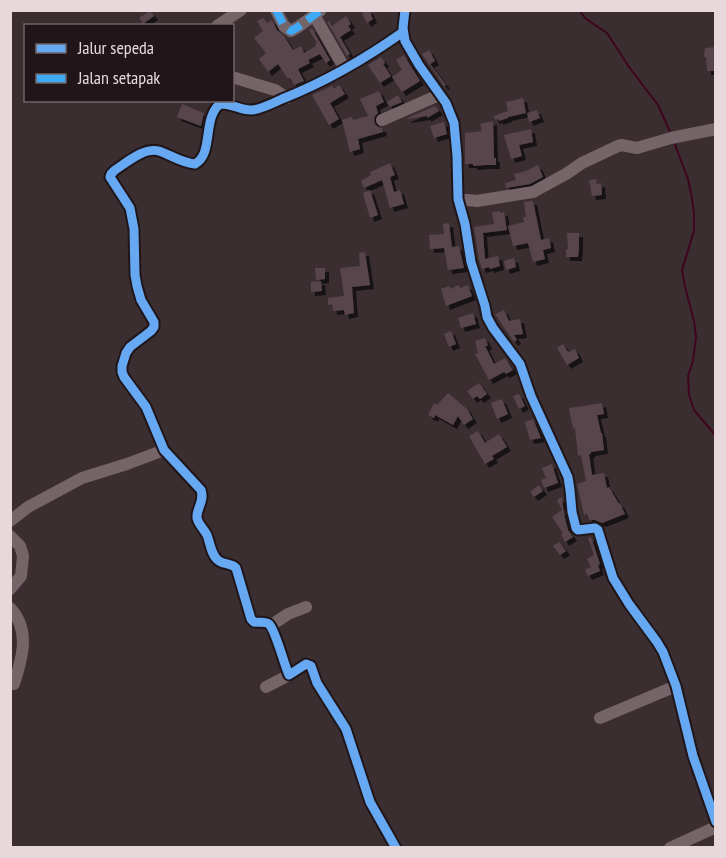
<svg xmlns="http://www.w3.org/2000/svg" width="726" height="858" viewBox="0 0 726 858" font-family="'PT Sans Narrow',sans-serif">
	<style>
		.lines { fill: none; stroke-linecap: round; stroke-linejoin: round }
		.stream { stroke: #3f041e; stroke-width: 2 }
		.building { fill: #58454b; filter: url(#shadow) }
		.minor { stroke: #756468; stroke-width: 12 }
		.quiet { stroke: #3fa9f5; stroke-width: 8; stroke-dasharray: 15 8; stroke-linecap: butt }
		.cycleway-casing { stroke: #201518; stroke-width: 13 }
		.cycleway { stroke: #66a8f1; stroke-width: 9 }
	</style>
	<defs>
		<filter id="shadow"><feDropShadow dx="4" dy="4" stdDeviation="0" flood-color="#0009"/></filter>
	</defs>
	<rect width="100%" height="100%" fill="#3a2e31"/>
	<g class="lines">
		<!-- stream -->
		<path class="stream" d="M 579,10 L 586,19 L 607,33 L 629,67 L 658,105 L 671,134
			M 674,142 L 688,179 L 692,198 L 694,214 L 694,231 L 682,270 L 685,287 L 694,321 L 696,337 L 693,361 L 688,376 L 689,395 L 694,410 L 699,416 L 716,436"/>
	</g>
	<!-- building -->
	<path class="building" d="M 367,10 L 369,10 L 373,19 L 367,23 L 362,13 Z
		M 150,11 L 154,16 L 143,24 L 139,18 Z
		M 346,16 L 351,24 L 348,26 L 351,30 L 340,37 L 350,54 L 347,56 L 327,22 L 329,21 L 332,26 Z
		M 263,18 L 267,23 L 272,20 L 277,30 L 284,36 L 293,50 L 301,46 L 304,53 L 316,46 L 315,44 L 317,43 L 309,30 L 312,28 L 330,60 L 326,63 L 320,54 L 308,60 L 310,63 L 298,69 L 304,81 L 294,85 L 290,78 L 288,79 L 278,64 L 268,72 L 259,59 L 266,53 L 254,38 L 263,31 L 257,21 Z
		M 716,47 L 716,71 L 707,71 L 706,57 L 704,57 L 705,48 Z
		M 429,50 L 435,61 L 430,64 L 446,85 L 444,86 L 422,54 Z
		M 404,55 L 420,81 L 402,92 L 392,77 L 402,70 L 396,60 Z
		M 381,57 L 385,63 L 383,64 L 391,76 L 380,83 L 368,65 Z
		M 339,85 L 345,94 L 330,103 L 339,119 L 329,125 L 312,95 L 332,86 L 334,89 Z
		M 379,91 L 384,102 L 376,106 L 378,113 L 375,116 L 374,120 L 375,124 L 378,127 L 382,128 L 383,132 L 358,139 L 360,149 L 350,152 L 342,120 L 352,117 L 353,120 L 368,116 L 360,99 Z
		M 398,95 L 402,102 L 390,107 L 387,102 Z
		M 523,98 L 526,113 L 508,117 L 508,118 L 499,121 L 499,119 L 495,120 L 494,116 L 508,111 L 506,102 Z
		M 182,104 L 204,113 L 201,126 L 177,117 Z
		M 435,106 L 439,111 L 427,118 L 427,116 L 408,119 L 407,118 Z
		M 537,110 L 540,118 L 529,122 L 527,113 Z
		M 493,121 L 494,158 L 496,158 L 496,165 L 485,165 L 473,166 L 473,164 L 465,164 L 465,133 L 482,131 L 480,124 Z
		M 444,122 L 447,134 L 434,138 L 430,126 Z
		M 531,129 L 533,142 L 519,145 L 522,156 L 511,159 L 504,135 Z
		M 390,163 L 395,175 L 390,177 L 394,192 L 400,190 L 404,204 L 390,208 L 382,180 L 364,188 L 361,181 L 371,175 L 370,172 Z
		M 538,165 L 543,177 L 530,184 L 506,188 L 505,183 L 516,180 L 514,174 L 526,171 Z
		M 596,179 L 597,184 L 601,183 L 602,195 L 592,196 L 589,180 Z
		M 370,190 L 378,215 L 370,218 L 363,193 Z
		M 533,201 L 541,240 L 549,238 L 551,248 L 543,250 L 545,259 L 533,262 L 528,243 L 513,246 L 508,226 L 524,222 L 523,217 L 526,217 L 524,202 Z
		M 500,211 L 500,213 L 504,212 L 507,230 L 483,233 L 485,259 L 498,256 L 500,266 L 490,269 L 489,267 L 482,269 L 479,260 L 474,227 L 494,224 L 492,212 Z
		M 449,223 L 452,247 L 459,246 L 464,268 L 448,270 L 444,248 L 430,249 L 429,235 L 444,234 L 443,224 Z
		M 567,233 L 579,233 L 579,248 L 578,257 L 566,257 L 566,249 L 568,249 Z
		M 365,252 L 370,285 L 352,287 L 354,313 L 345,315 L 344,310 L 333,311 L 332,304 L 328,305 L 328,298 L 344,296 L 340,268 L 360,266 L 359,253 Z
		M 514,258 L 516,267 L 506,270 L 504,261 Z
		M 315,268 L 325,268 L 325,279 L 316,280 Z
		M 321,281 L 322,291 L 311,292 L 311,282 Z
		M 459,285 L 460,288 L 468,285 L 472,296 L 446,306 L 441,289 L 449,286 L 450,289 Z
		M 504,310 L 509,321 L 520,319 L 523,334 L 514,335 L 517,340 L 514,342 L 495,314 Z
		M 473,313 L 476,324 L 461,328 L 458,318 Z
		M 451,331 L 456,344 L 449,347 L 444,334 Z
		M 485,338 L 488,346 L 485,346 L 494,364 L 505,358 L 513,370 L 506,374 L 504,372 L 489,380 L 475,354 L 478,353 L 475,341 Z
		M 563,344 L 568,352 L 575,349 L 579,358 L 567,365 L 557,348 Z
		M 479,383 L 487,394 L 480,399 L 477,396 L 473,399 L 467,391 Z
		M 448,393 L 467,409 L 473,419 L 464,425 L 458,416 L 453,425 L 435,415 L 434,418 L 428,415 L 434,403 L 437,405 Z
		M 519,394 L 525,406 L 519,409 L 513,396 Z
		M 502,399 L 508,414 L 497,419 L 491,403 Z
		M 602,403 L 604,414 L 597,415 L 601,433 L 602,433 L 604,450 L 591,452 L 591,454 L 589,454 L 592,475 L 604,473 L 607,488 L 609,487 L 619,504 L 620,503 L 625,514 L 602,523 L 595,520 L 589,520 L 587,514 L 584,515 L 577,484 L 586,481 L 581,455 L 578,456 L 575,428 L 573,429 L 569,408 Z
		M 533,419 L 541,438 L 530,440 L 525,422 Z
		M 478,431 L 485,443 L 499,434 L 507,447 L 492,456 L 494,459 L 485,464 L 469,436 Z
		M 552,464 L 558,483 L 544,488 L 541,480 L 546,478 L 542,468 Z
		M 539,485 L 543,491 L 534,497 L 530,492 Z
		M 562,497 L 564,514 L 568,530 L 573,537 L 565,542 L 561,534 L 563,533 L 552,517 L 562,510 L 557,500 Z
		M 591,537 L 600,564 L 598,565 L 600,571 L 588,576 L 585,570 L 591,567 L 587,559 L 594,555 L 588,538 Z
		M 559,542 L 566,551 L 560,555 L 553,546 Z"/>
	<g class="lines">
		<!-- minor -->
		<path class="minor" d="M 276,10 L 284,26 L 291,31 L 298,27 L 320,11
			M 405,10 L 403,28 L 405,41 L 419,65 L 446,103 L 454,123 L 457,156 L 458,199 L 465,224 L 471,262 L 485,306 L 487,317 L 493,328 L 520,364 L 531,396 L 568,477 L 570,490 L 572,512 L 576,528 L 578,530 L 595,528 L 598,530 L 613,578 L 629,604 L 657,642 L 663,652 L 676,686 L 693,756 L 716,822
			M 314,15 L 345,69
			M 217,26 L 241,10
			M 232,77 L 275,90 L 287,98
			M 382,120 L 439,95
			M 458,199 L 477,201 L 533,192 L 566,174 L 582,163 L 618,146 L 621,145 L 637,148 L 671,138 L 716,129
			M 10,521 L 28,507 L 82,478 L 127,464 L 164,450
			M 10,536 L 20,546 L 23,556 L 21,576 L 10,589
			M 10,608 C 31,630 22,659 14,684
			M 270,626 L 288,614 L 306,607
			M 266,687 L 289,675
			M 600,718 L 676,686
			M 396,848 L 370,802 L 346,729 L 317,683 L 311,666 L 306,664 L 289,675 C 284,665 276,631 269,624 C 265,621 259,623 254,622 L 251,619 L 236,568 C 231,563 225,565 219,561 C 211,556 210,542 207,535 C 204,529 198,524 197,518 C 196,508 205,502 201,490 L 164,450 L 146,407 L 124,377 L 122,372 L 122,366 L 126,353 L 130,347 L 151,331 L 154,327 L 154,322 L 141,300 L 137,286 L 135,275 L 134,229 L 130,208 L 110,177 L 111,174 L 115,170 C 126,163 144,147 159,151 C 171,155 182,163 195,164 C 214,154 202,118 220,104 C 232,103 241,111 252,110 C 262,109 273,103 282,99 C 325,82 365,59 403,32
			M 670,848 L 716,827"/>
		<!-- quiet -->
		<path class="quiet" d="M 276,10 L 284,26 L 291,31 L 298,27 L 321,10"/>
		<defs>
			<path id="cycleway" d="M 405,10 L 403,28 L 405,41 L 419,65 L 446,103 L 454,123 L 457,156 L 458,199 L 465,224 L 471,262 L 485,306 L 487,317 L 493,328 L 520,364 L 531,396 L 568,477 L 570,490 L 572,512 L 576,528 L 578,530 L 595,528 L 598,530 L 613,578 L 629,604 L 657,642 L 663,652 L 676,686 L 693,756 L 716,822
				M 396,848 L 370,802 L 346,729 L 317,683 L 311,666 L 306,664 L 289,675 C 284,665 276,631 269,624 C 265,621 259,623 254,622 L 251,619 L 236,568 C 231,563 225,565 219,561 C 211,556 210,542 207,535 C 204,529 198,524 197,518 C 196,508 205,502 201,490 L 164,450 L 146,407 L 124,377 L 122,372 L 122,366 L 126,353 L 130,347 L 151,331 L 154,327 L 154,322 L 141,300 L 137,286 L 135,275 L 134,229 L 130,208 L 110,177 L 111,174 L 115,170 C 126,163 144,147 159,151 C 171,155 182,163 195,164 C 214,154 202,118 220,104 C 232,103 241,111 252,110 C 262,109 273,103 282,99 C 325,82 365,59 403,32"/>
		</defs>
		<!-- cycleway casing -->
		<use href="#cycleway" class="cycleway-casing"/>
		<!-- cycleway -->
		<use href="#cycleway" class="cycleway"/>
	</g>
	<!-- border -->
	<rect width="726" height="858" fill="none" stroke="#e8d8dc" stroke-width="24"/>
	<!-- legend -->
	<rect x="24" y="24" width="210" height="78" fill="#201518" stroke="#706366" stroke-width="1.5"/>
	<rect x="36" y="44" width="30" height="9" fill="#66a8f1" stroke="#706366" stroke-width="1.5"/>
	<text x="78" y="54" font-size="18" fill="#e8d8dc">Jalur sepeda</text>
	<rect x="36" y="74" width="30" height="9" fill="#3fa9f5" stroke="#706366" stroke-width="1.5"/>
	<text x="78" y="84" font-size="18" fill="#e8d8dc">Jalan setapak</text>
</svg>
